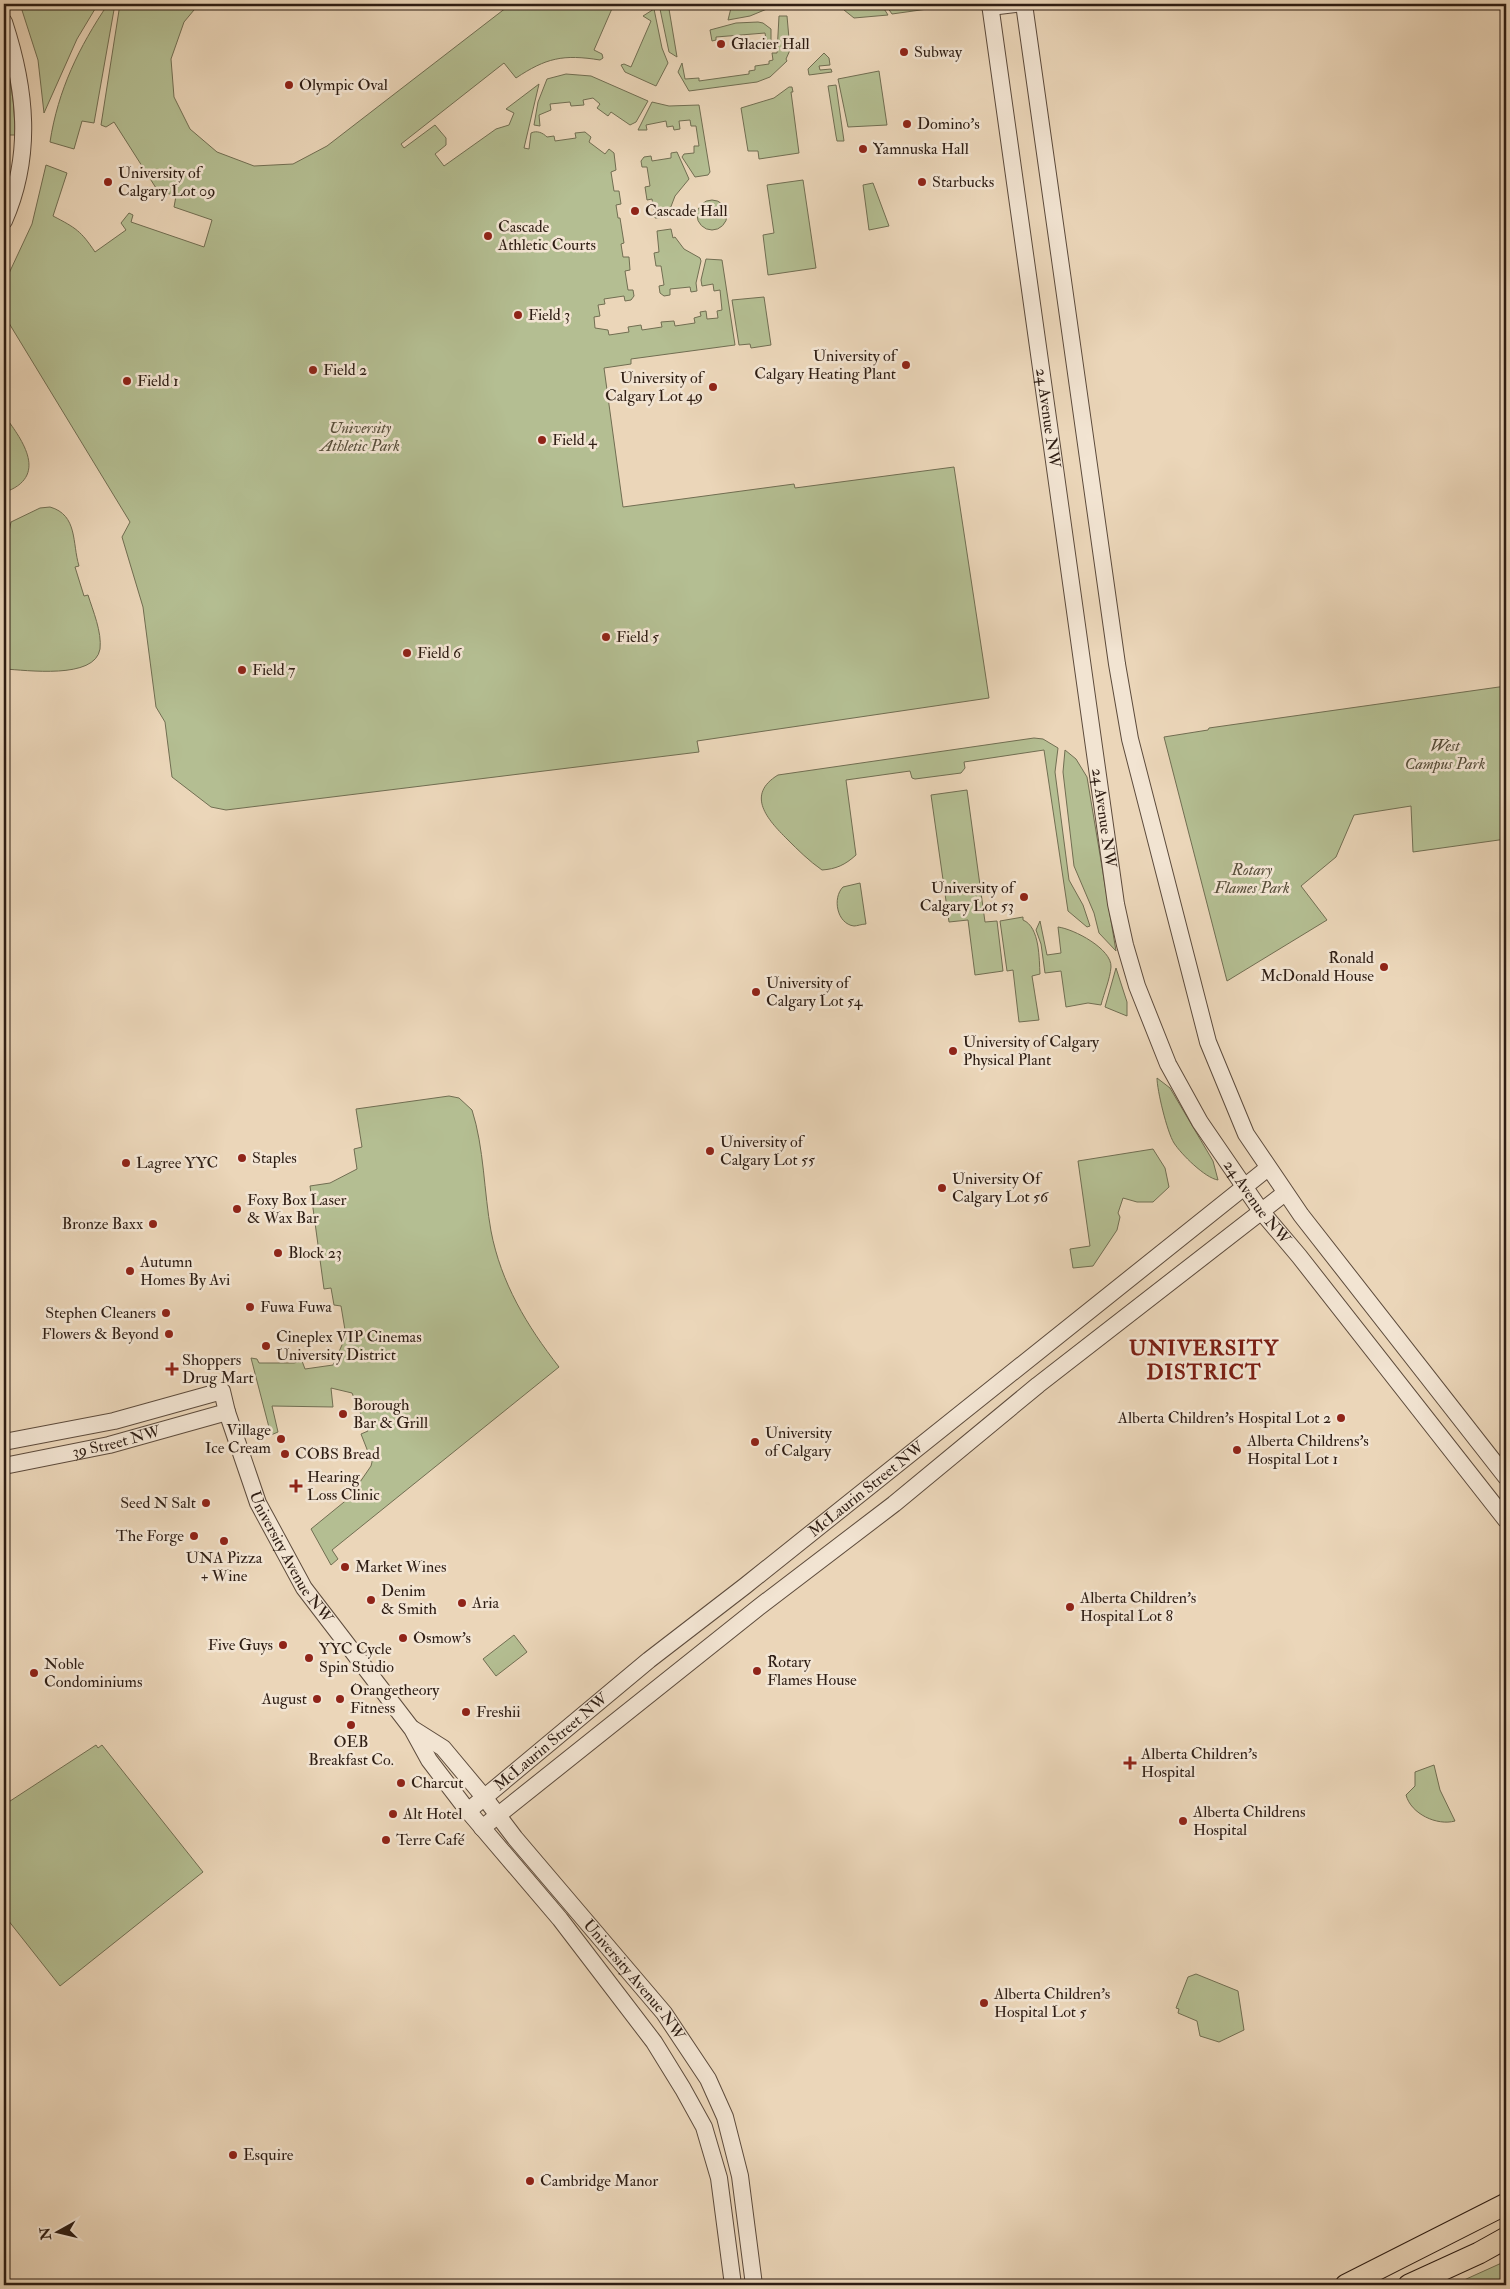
<svg xmlns="http://www.w3.org/2000/svg" width="1510" height="2289" viewBox="0 0 1510 2289" font-family="'IM FELL Double Pica',serif">
	<style>
		.green { fill: #b4be92; stroke: #716e52 }
		.lines { fill: none; stroke-linecap: round; stroke-linejoin: round }
		.minor-casing { stroke: #5d4b3c; stroke-width: 18 }
		.major-casing { stroke: #2e1d13; stroke-width: 23 }
		.minor { stroke: #f2e4d2; stroke-width: 16 }
		.major { stroke: #ebd6b9; stroke-width: 21 }
		.poi-dot { fill: #8f2418; stroke: #f2e4d2; stroke-width: 2 }
		.labels { text-anchor: middle; dominant-baseline: central; stroke-width: 5; stroke-linejoin: round; paint-order: stroke }
		.poi-label { font-size: 16px; fill: #2e1d13; stroke: #f2e4d2; text-anchor: start }
		.street-label { font-size: 16px; fill: #2e1d13; stroke: #f2e4d2 }
		.park-label { font-size: 16px; font-style: italic; fill: #564d39; stroke: #f2e4d2 }
		.district-label { font-size: 21px; font-weight: bold; letter-spacing: 1px; fill: #7a1f14; stroke: #f2e4d2 }
	</style>
	<rect width="100%" height="100%" fill="#ebd6b9"/>
	<filter id="stains"><feTurbulence type="fractalNoise" baseFrequency=".004" numOctaves="4"/><feColorMatrix values="0 0 0 0 .2 0 0 0 0 .09 0 0 0 0 .02 0 0 0 .5 -.17"/></filter>
	<radialGradient id="worn" r=".72"><stop offset=".6" stop-color="#630" stop-opacity="0"/><stop offset="1" stop-color="#630" stop-opacity=".3"/></radialGradient>
	<!-- green -->
	<path class="green" d="M 20,4 L 98,4 L 77,39 L 44,113 L 38,60 Z
		M 108,4 L 115,4 L 94,123 L 82,121 L 74,149 L 50,142 C 58,90 79,47 108,4 Z
		M 120,4 L 199,4 L 184,22 L 171,59 L 174,97 L 190,129 L 217,152 L 254,166 L 293,164 L 327,146 L 511,4 L 614,4 L 594,50 L 602,54 L 603,58 L 600,60 C 563,54 546,58 516,78 L 504,63 L 401,144 L 404,148 L 435,125 L 446,138 L 446,145 L 435,154 L 444,166 L 496,129 L 509,125 L 514,113 L 506,109 L 539,84 L 524,148 L 529,149 L 531,133 C 537,130 543,133 547,137 L 554,136 L 555,141 L 576,138 L 575,133 L 585,132 L 591,137 L 589,142 L 605,154 L 609,149 L 614,153 L 616,170 L 611,172 L 614,191 L 619,191 L 621,204 L 616,205 L 618,218 L 620,218 L 624,243 L 621,244 L 623,257 L 629,257 L 630,270 L 625,271 L 628,290 L 633,290 L 634,296 L 631,300 L 625,301 L 624,296 L 604,299 L 605,304 L 598,305 L 600,316 L 594,317 L 595,328 L 608,330 L 609,335 L 629,332 L 628,327 L 641,325 L 642,330 L 662,327 L 661,322 L 674,321 L 675,326 L 695,323 L 694,318 L 701,316 L 700,312 L 706,311 L 707,319 L 718,318 L 717,311 L 722,310 L 720,290 L 714,291 L 713,284 L 702,286 L 701,280 L 706,259 L 722,260 L 735,345 L 631,359 L 631,364 L 604,368 L 623,507 L 794,484 L 795,488 L 954,467 L 989,698 L 697,741 L 699,752 L 226,810 L 211,807 L 172,777 L 165,722 L 156,707 L 143,607 L 122,537 L 130,522 L 4,315 L 4,284 L 32,224 L 46,165 L 67,173 L 53,216 C 76,228 81,231 95,252 L 126,230 L 121,223 L 129,213 L 133,215 L 131,222 L 204,247 L 212,220 L 174,207 L 176,196 L 160,191 L 157,197 L 152,198 L 150,193 L 156,188 L 114,122 L 106,127 L 101,125 Z
		M 732,4 L 779,4 L 750,16 L 728,20 Z
		M 855,4 L 881,4 L 888,15 L 854,18 L 844,10 Z
		M 885,4 L 963,4 L 892,14 Z
		M 654,9 L 662,48 L 668,63 L 656,86 L 625,72 L 621,65 L 624,64 L 631,67 L 651,21 L 643,16 Z
		M 660,9 L 669,9 L 677,57 L 669,52 Z
		M 779,16 L 787,16 L 790,50 L 786,59 L 787,61 L 770,77 L 757,82 L 689,91 L 678,72 L 682,63 L 685,79 L 699,78 L 699,81 L 749,74 L 749,71 L 755,70 L 755,66 L 769,64 L 769,61 L 773,60 L 772,53 L 777,53 Z
		M 758,22 L 763,23 L 771,29 L 771,45 L 767,46 L 765,33 L 716,37 L 716,40 L 712,41 L 710,30 L 736,23 Z
		M 4,53 C 11,80 15,106 15,135 L 6,135 L 4,115 Z
		M 824,53 L 829,58 L 830,65 L 819,66 L 820,70 L 831,69 L 832,72 L 809,75 L 808,69 Z
		M 879,71 L 887,125 L 848,127 L 838,79 Z
		M 566,74 L 591,76 L 648,101 L 636,122 L 630,125 L 611,112 L 608,116 L 597,108 L 600,104 L 593,98 L 583,100 L 584,105 L 571,106 L 570,102 L 550,104 L 551,110 L 539,115 L 540,126 L 534,125 L 538,102 L 547,79 Z
		M 836,85 L 844,141 L 837,141 L 836,136 L 828,86 Z
		M 789,87 L 792,87 L 793,92 L 791,92 L 799,153 L 759,159 L 758,151 L 748,151 L 741,108 L 774,98 Z
		M 652,102 L 669,106 L 699,105 L 710,172 L 708,175 L 695,177 L 682,157 L 684,154 L 694,153 L 694,146 L 699,146 L 696,126 L 691,126 L 690,120 L 679,121 L 680,129 L 674,130 L 673,126 L 667,127 L 666,121 L 646,125 L 647,130 L 638,130 Z
		M 677,152 L 689,179 L 675,196 L 667,217 L 655,218 L 652,199 L 647,200 L 645,187 L 650,186 L 647,167 L 642,167 L 641,161 L 644,157 L 651,156 L 652,161 L 671,158 L 671,153 Z
		M 803,180 L 816,268 L 768,275 L 763,235 L 774,233 L 767,185 Z
		M 873,183 L 889,226 L 869,230 L 863,185 Z
		M697 215a15 15 0 1 1 30 0a15 15 0 1 1-30 0Z
		M 671,229 L 673,238 L 675,237 L 684,249 L 700,258 L 701,261 L 696,283 L 697,291 L 691,292 L 690,287 L 670,289 L 670,295 L 664,296 L 660,293 L 659,286 L 664,285 L 661,266 L 656,266 L 654,253 L 659,252 L 657,231 Z
		M 764,297 L 771,345 L 751,348 L 750,344 L 739,345 L 732,300 Z
		M 4,415 C 20,437 49,474 8,491 L 4,471 Z
		M 50,507 C 78,515 72,543 79,566 L 75,567 L 84,596 L 88,595 C 93,611 102,632 100,649 C 95,680 26,670 4,669 L 4,557 L 11,522 L 40,508 Z
		M 1506,686 L 1506,839 L 1413,852 L 1411,806 L 1354,815 L 1336,857 L 1301,886 L 1327,920 L 1227,981 L 1164,737 L 1208,730 L 1209,728 Z
		M 1034,738 L 1043,739 L 1058,748 L 1055,772 L 1069,880 L 1083,905 L 1090,926 L 1087,927 L 1068,911 L 1044,750 L 964,762 L 965,768 L 961,773 L 915,779 L 912,778 L 910,771 L 846,780 L 856,855 C 845,865 836,869 822,870 C 809,861 798,850 787,839 C 768,820 745,795 778,775 Z
		M 1065,750 L 1076,759 L 1087,777 L 1116,951 L 1099,933 L 1094,913 L 1074,866 L 1063,772 Z
		M 967,790 L 985,922 L 997,921 L 1003,971 L 975,975 L 968,920 L 949,922 L 931,795 Z
		M 860,883 L 866,924 C 862,924 857,926 854,926 C 837,924 832,898 843,887 Z
		M 1023,917 L 1023,920 C 1040,927 1039,959 1040,974 L 1032,976 L 1039,1020 L 1019,1022 L 1013,970 L 1007,971 L 1000,921 Z
		M 1040,921 L 1047,955 L 1061,953 L 1058,927 C 1074,929 1112,949 1111,967 C 1110,979 1104,993 1101,1005 L 1088,1003 L 1066,1007 L 1061,971 L 1045,973 L 1041,944 L 1036,930 Z
		M 1116,968 L 1127,1002 L 1127,1016 L 1105,1007 Z
		M 1157,1078 L 1170,1088 L 1213,1161 L 1218,1180 C 1205,1178 1181,1154 1174,1143 C 1167,1132 1157,1090 1157,1078 Z
		M 449,1096 L 459,1098 L 472,1110 C 484,1147 484,1193 491,1231 C 501,1283 527,1326 559,1367 L 332,1550 L 338,1559 L 331,1565 L 311,1529 L 349,1498 L 371,1466 L 372,1462 L 361,1434 L 368,1431 L 352,1393 L 331,1388 L 333,1407 L 272,1406 L 278,1432 L 271,1435 L 251,1358 L 257,1359 L 259,1363 L 294,1363 L 302,1361 L 305,1369 L 333,1365 L 346,1336 L 341,1306 L 334,1305 L 331,1288 L 324,1289 L 310,1186 L 330,1183 L 357,1169 L 354,1149 L 362,1147 L 356,1109 Z
		M 1153,1149 L 1165,1168 L 1169,1187 L 1153,1202 L 1137,1202 L 1123,1198 L 1118,1213 L 1120,1217 L 1117,1230 L 1093,1266 L 1073,1268 L 1070,1249 L 1090,1246 L 1078,1161 Z
		M 514,1635 L 527,1652 L 496,1676 L 483,1659 Z
		M 96,1745 L 98,1748 L 102,1745 L 203,1872 L 60,1986 L 4,1915 L 4,1805 Z
		M 1434,1765 L 1440,1790 L 1455,1821 C 1437,1826 1411,1814 1406,1795 L 1415,1786 L 1415,1772 Z
		M 1196,1974 L 1238,1991 L 1244,2030 L 1219,2042 L 1200,2036 L 1197,2021 L 1178,2013 L 1179,2009 L 1176,2008 L 1188,1977 Z
		M 1506,2261 L 1506,2285 L 1453,2285 Z"/>
	<g class="lines">
		<defs>
			<g id="minor">
				<path id="s1" d="M 990,4 L 1116,904 L 1125,945 L 1137,986 L 1168,1064 L 1200,1122 L 1261,1211 L 1299,1256 L 1506,1520"/>
				<path d="M 1024,4 L 1117,664 L 1130,739 L 1208,1042 L 1246,1134 L 1301,1215 L 1506,1477"/>
				<path d="M 990,7 L 1015,4"/>
				<path d="M 4,22 C 26,89 33,155 4,221"/>
				<path id="s2" d="M 4,1442 L 114,1421 L 222,1391 L 227,1412 L 258,1503 L 304,1588 L 412,1729 L 429,1760 L 468,1811 L 560,1919 L 654,2042 L 683,2089 L 704,2127 L 719,2178 L 733,2285"/>
				<path id="s3" d="M 4,1466 L 109,1445 L 227,1412"/>
				<path id="s4" d="M 413,1729 L 443,1748 L 484,1797 L 515,1838 L 664,2013 L 708,2079 L 725,2117 L 740,2176 L 754,2285"/>
				<path id="s5" d="M 468,1811 L 649,1660 L 745,1586 L 1268,1168"/>
				<path d="M 482,1828 L 759,1607 L 894,1504 L 1038,1385 L 1285,1193"/>
			</g>
			<path id="major" d="M 1346,2285 L 1506,2204
				M 1409,2285 L 1479,2253 L 1506,2238"/>
		</defs>
		<!-- minor casing -->
		<use href="#minor" class="minor-casing"/>
		<!-- major casing -->
		<use href="#major" class="major-casing"/>
		<!-- minor -->
		<use href="#minor" class="minor"/>
		<!-- major -->
		<use href="#major" class="major"/>
	</g>
	<!-- markers -->
	<g class="poi-dot">
		<circle cx="721" cy="44" r="5"/>
		<circle cx="904" cy="52" r="5"/>
		<circle cx="289" cy="85" r="5"/>
		<circle cx="907" cy="124" r="5"/>
		<circle cx="863" cy="149" r="5"/>
		<circle cx="108" cy="182" r="5"/>
		<circle cx="922" cy="182" r="5"/>
		<circle cx="635" cy="211" r="5"/>
		<circle cx="488" cy="236" r="5"/>
		<circle cx="518" cy="315" r="5"/>
		<circle cx="906" cy="365" r="5"/>
		<circle cx="313" cy="370" r="5"/>
		<circle cx="127" cy="381" r="5"/>
		<circle cx="713" cy="387" r="5"/>
		<circle cx="542" cy="440" r="5"/>
		<circle cx="606" cy="637" r="5"/>
		<circle cx="407" cy="653" r="5"/>
		<circle cx="242" cy="670" r="5"/>
		<circle cx="1024" cy="897" r="5"/>
		<circle cx="1384" cy="967" r="5"/>
		<circle cx="756" cy="992" r="5"/>
		<circle cx="953" cy="1051" r="5"/>
		<circle cx="710" cy="1151" r="5"/>
		<circle cx="242" cy="1158" r="5"/>
		<circle cx="126" cy="1163" r="5"/>
		<circle cx="942" cy="1188" r="5"/>
		<circle cx="237" cy="1209" r="5"/>
		<circle cx="153" cy="1224" r="5"/>
		<circle cx="278" cy="1253" r="5"/>
		<circle cx="130" cy="1271" r="5"/>
		<circle cx="250" cy="1307" r="5"/>
		<circle cx="166" cy="1313" r="5"/>
		<circle cx="169" cy="1334" r="5"/>
		<circle cx="266" cy="1346" r="5"/>
		<path d="M169.5 1361.5h5v5h5v5h-5v5h-5v-5h-5v-5h5z"/>
		<circle cx="343" cy="1414" r="5"/>
		<circle cx="1341" cy="1418" r="5"/>
		<circle cx="281" cy="1439" r="5"/>
		<circle cx="755" cy="1442" r="5"/>
		<circle cx="1237" cy="1450" r="5"/>
		<circle cx="285" cy="1454" r="5"/>
		<path d="M293.5 1478.5h5v5h5v5h-5v5h-5v-5h-5v-5h5z"/>
		<circle cx="206" cy="1503" r="5"/>
		<circle cx="194" cy="1536" r="5"/>
		<circle cx="224" cy="1541" r="5"/>
		<circle cx="345" cy="1567" r="5"/>
		<circle cx="371" cy="1600" r="5"/>
		<circle cx="462" cy="1603" r="5"/>
		<circle cx="1070" cy="1607" r="5"/>
		<circle cx="403" cy="1638" r="5"/>
		<circle cx="283" cy="1645" r="5"/>
		<circle cx="309" cy="1658" r="5"/>
		<circle cx="757" cy="1671" r="5"/>
		<circle cx="34" cy="1673" r="5"/>
		<circle cx="317" cy="1699" r="5"/>
		<circle cx="340" cy="1699" r="5"/>
		<circle cx="466" cy="1712" r="5"/>
		<circle cx="351" cy="1725" r="5"/>
		<path d="M1127.5 1755.5h5v5h5v5h-5v5h-5v-5h-5v-5h5z"/>
		<circle cx="401" cy="1783" r="5"/>
		<circle cx="393" cy="1814" r="5"/>
		<circle cx="1183" cy="1821" r="5"/>
		<circle cx="386" cy="1840" r="5"/>
		<circle cx="984" cy="2003" r="5"/>
		<circle cx="233" cy="2155" r="5"/>
		<circle cx="530" cy="2181" r="5"/>
	</g>
	<g class="labels">
		<!-- poi labels -->
		<g class="poi-label">
			<text x="731" y="44">Glacier Hall</text>
			<text x="914" y="52">Subway</text>
			<text x="299" y="85">Olympic Oval</text>
			<text x="917" y="124">Domino's</text>
			<text x="873" y="149">Yamnuska Hall</text>
			<text x="118" y="173">University of<tspan x="118" dy="18">Calgary Lot 09</tspan></text>
			<text x="932" y="182">Starbucks</text>
			<text x="645" y="211">Cascade Hall</text>
			<text x="498" y="227">Cascade<tspan x="498" dy="18">Athletic Courts</tspan></text>
			<text x="528" y="315">Field 3</text>
			<text x="896" y="356" text-anchor="end">University of<tspan x="896" dy="18">Calgary Heating Plant</tspan></text>
			<text x="323" y="370">Field 2</text>
			<text x="703" y="378" text-anchor="end">University of<tspan x="703" dy="18">Calgary Lot 49</tspan></text>
			<text x="137" y="381">Field 1</text>
			<text x="552" y="440">Field 4</text>
			<text x="616" y="637">Field 5</text>
			<text x="417" y="653">Field 6</text>
			<text x="252" y="670">Field 7</text>
			<text x="1014" y="888" text-anchor="end">University of<tspan x="1014" dy="18">Calgary Lot 53</tspan></text>
			<text x="1374" y="958" text-anchor="end">Ronald<tspan x="1374" dy="18">McDonald House</tspan></text>
			<text x="766" y="983">University of<tspan x="766" dy="18">Calgary Lot 54</tspan></text>
			<text x="963" y="1042">University of Calgary<tspan x="963" dy="18">Physical Plant</tspan></text>
			<text x="720" y="1142">University of<tspan x="720" dy="18">Calgary Lot 55</tspan></text>
			<text x="252" y="1158">Staples</text>
			<text x="136" y="1163">Lagree YYC</text>
			<text x="952" y="1179">University Of<tspan x="952" dy="18">Calgary Lot 56</tspan></text>
			<text x="247" y="1200">Foxy Box Laser<tspan x="247" dy="18">&amp; Wax Bar</tspan></text>
			<text x="143" y="1224" text-anchor="end">Bronze Baxx</text>
			<text x="288" y="1253">Block 23</text>
			<text x="140" y="1262">Autumn<tspan x="140" dy="18">Homes By Avi</tspan></text>
			<text x="260" y="1307">Fuwa Fuwa</text>
			<text x="156" y="1313" text-anchor="end">Stephen Cleaners</text>
			<text x="159" y="1334" text-anchor="end">Flowers &amp; Beyond</text>
			<text x="276" y="1337">Cineplex VIP Cinemas<tspan x="276" dy="18">University District</tspan></text>
			<text x="182" y="1360">Shoppers<tspan x="182" dy="18">Drug Mart</tspan></text>
			<text x="353" y="1405">Borough<tspan x="353" dy="18">Bar &amp; Grill</tspan></text>
			<text x="1331" y="1418" text-anchor="end">Alberta Children's Hospital Lot 2</text>
			<text x="271" y="1430" text-anchor="end">Village<tspan x="271" dy="18">Ice Cream</tspan></text>
			<text x="765" y="1433">University<tspan x="765" dy="18">of Calgary</tspan></text>
			<text x="1247" y="1441">Alberta Childrens's<tspan x="1247" dy="18">Hospital Lot 1</tspan></text>
			<text x="295" y="1454">COBS Bread</text>
			<text x="307" y="1477">Hearing<tspan x="307" dy="18">Loss Clinic</tspan></text>
			<text x="196" y="1503" text-anchor="end">Seed N Salt</text>
			<text x="184" y="1536" text-anchor="end">The Forge</text>
			<text x="224" y="1558" text-anchor="middle">UNA Pizza<tspan x="224" dy="18">+ Wine</tspan></text>
			<text x="355" y="1567">Market Wines</text>
			<text x="381" y="1591">Denim<tspan x="381" dy="18">&amp; Smith</tspan></text>
			<text x="1080" y="1598">Alberta Children's<tspan x="1080" dy="18">Hospital Lot 8</tspan></text>
			<text x="472" y="1603">Aria</text>
			<text x="413" y="1638">Osmow's</text>
			<text x="273" y="1645" text-anchor="end">Five Guys</text>
			<text x="319" y="1649">YYC Cycle<tspan x="319" dy="18">Spin Studio</tspan></text>
			<text x="767" y="1662">Rotary<tspan x="767" dy="18">Flames House</tspan></text>
			<text x="44" y="1664">Noble<tspan x="44" dy="18">Condominiums</tspan></text>
			<text x="350" y="1690">Orangetheory<tspan x="350" dy="18">Fitness</tspan></text>
			<text x="307" y="1699" text-anchor="end">August</text>
			<text x="476" y="1712">Freshii</text>
			<text x="351" y="1742" text-anchor="middle">OEB<tspan x="351" dy="18">Breakfast Co.</tspan></text>
			<text x="1141" y="1754">Alberta Children's<tspan x="1141" dy="18">Hospital</tspan></text>
			<text x="411" y="1783">Charcut</text>
			<text x="1193" y="1812">Alberta Childrens<tspan x="1193" dy="18">Hospital</tspan></text>
			<text x="403" y="1814">Alt Hotel</text>
			<text x="396" y="1840">Terre Café</text>
			<text x="994" y="1994">Alberta Children's<tspan x="994" dy="18">Hospital Lot 5</tspan></text>
			<text x="243" y="2155">Esquire</text>
			<text x="540" y="2181">Cambridge Manor</text>
		</g>
		<!-- street labels -->
		<g class="street-label">
			<text stroke="none"><textPath href="#s1" startOffset="418">24 Avenue NW</textPath></text>
			<text stroke="none"><textPath href="#s1" startOffset="822">24 Avenue NW</textPath></text>
			<text stroke="none"><textPath href="#s1" startOffset="1242">24 Avenue NW</textPath></text>
			<text stroke="none"><textPath href="#s3" startOffset="115">39 Street NW</textPath></text>
			<text stroke="none"><textPath href="#s5" startOffset="512">McLaurin Street NW</textPath></text>
			<text stroke="none"><textPath href="#s2" startOffset="405">University Avenue NW</textPath></text>
			<text stroke="none"><textPath href="#s5" startOffset="108">McLaurin Street NW</textPath></text>
			<text stroke="none"><textPath href="#s4" startOffset="336">University Avenue NW</textPath></text>
		</g>
		<!-- park labels -->
		<g class="park-label">
			<text x="360" y="428">University<tspan x="360" dy="18">Athletic Park</tspan></text>
			<text x="1445" y="746">West<tspan x="1445" dy="18">Campus Park</tspan></text>
			<text x="1252" y="870">Rotary<tspan x="1252" dy="18">Flames Park</tspan></text>
		</g>
		<!-- district labels -->
		<g class="district-label">
			<text x="1204" y="1348">UNIVERSITY<tspan x="1204" dy="24">DISTRICT</tspan></text>
		</g>
	</g>
	<!-- margin -->
	<rect width="1510" height="2289" fill="none" stroke="#ebd6b9" stroke-width="20"/>
	<rect x="5" y="5" width="1500" height="2279" fill="none" stroke="#2e1d13" stroke-width="2.5"/>
	<rect x="10" y="10" width="1490" height="2269" fill="none" stroke="#2e1d13"/>
	<!-- north arrow -->
	<g transform="translate(58 2232) rotate(262)" stroke="#f2e4d2" stroke-width="4" paint-order="stroke">
	<path d="M0-4L9 19L0 12L-9 19Z" fill="#2e1d13"/>
	<text y="-8" font-size="14" font-weight="bold" text-anchor="middle" fill="#2e1d13">N</text>
	</g>
	<rect width="100%" height="100%" filter="url(#stains)"/>
	<rect width="100%" height="100%" fill="url(#worn)"/>
</svg>
